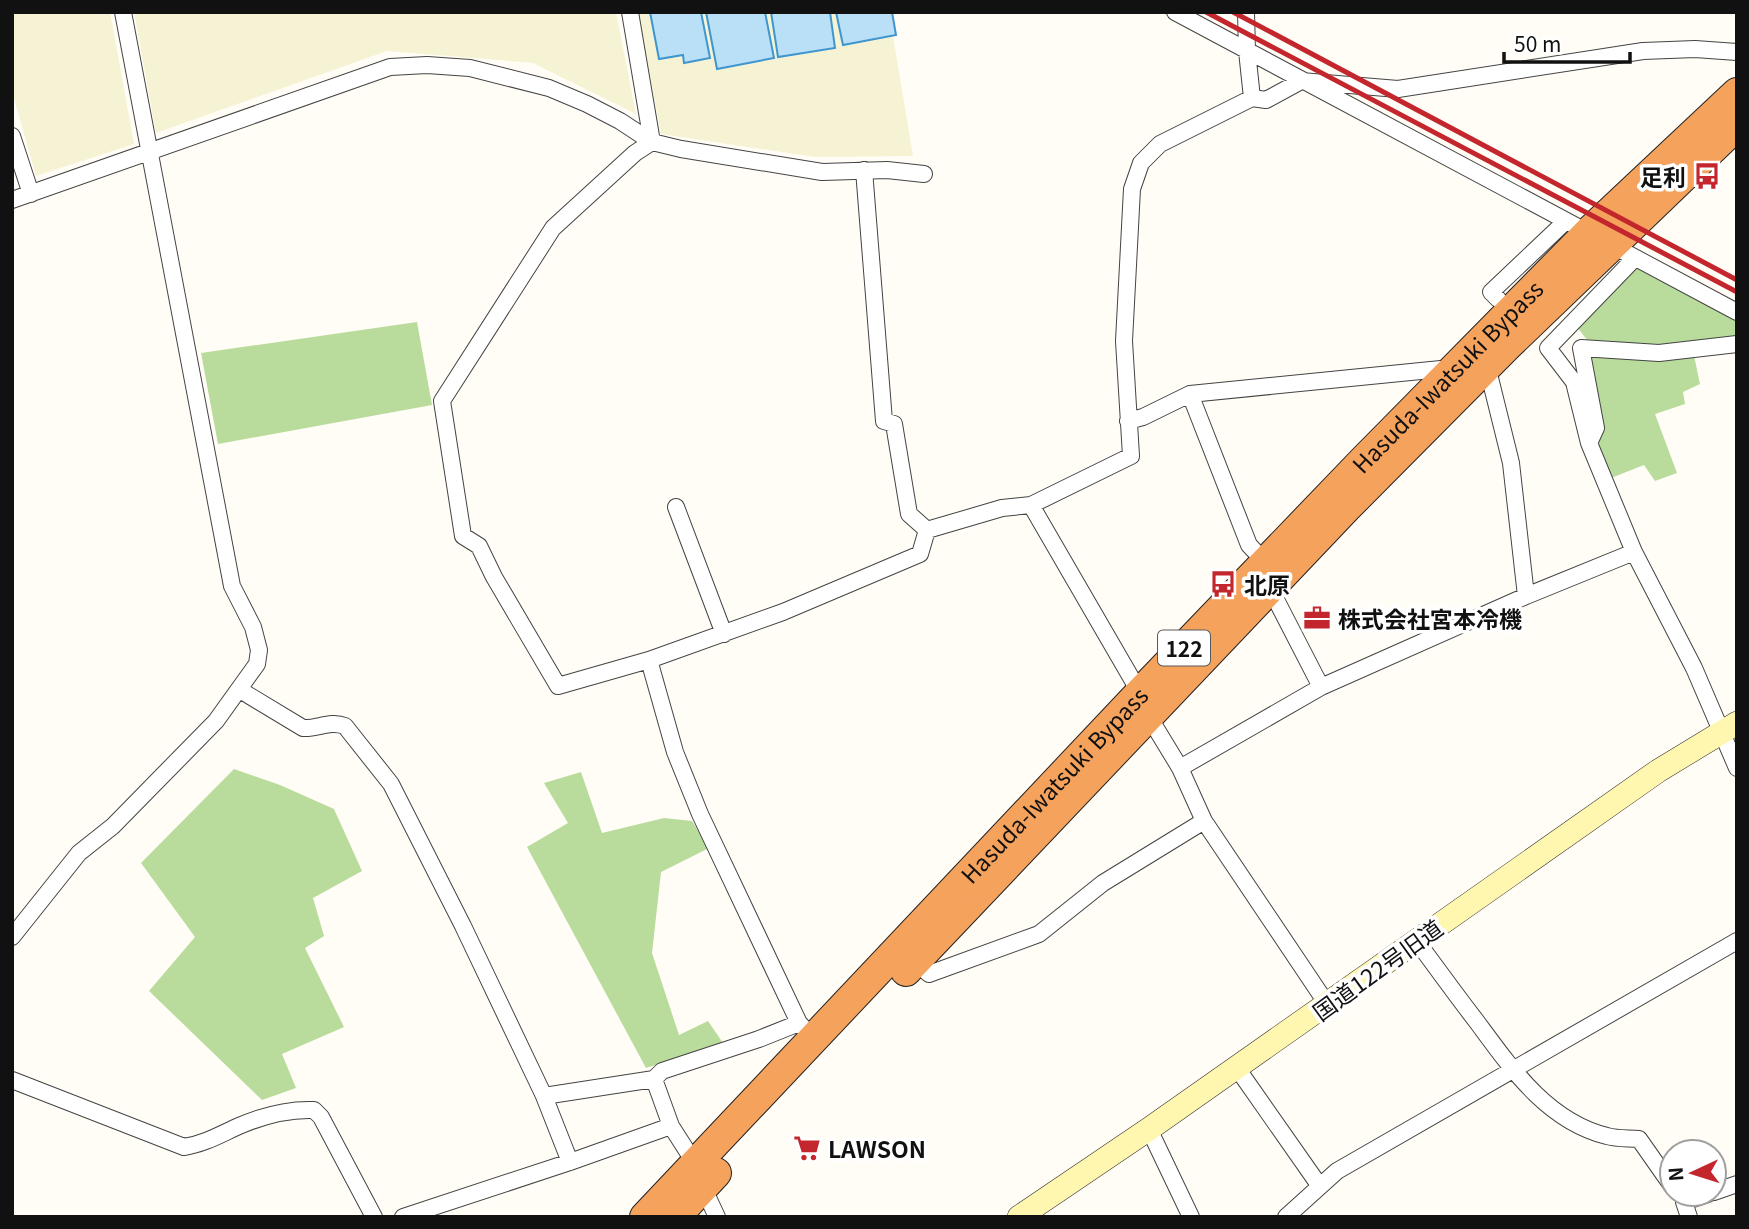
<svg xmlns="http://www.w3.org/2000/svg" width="1749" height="1229" viewBox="0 0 1749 1229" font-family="Georgia,'Noto Sans JP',serif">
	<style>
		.farmland { fill: #f6f3d4 }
		.forest { fill: #b9dc9c }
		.water { fill: #b9e0f7; stroke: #3f96cf; stroke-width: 2 }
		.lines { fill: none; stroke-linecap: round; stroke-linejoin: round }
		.street-casing { stroke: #444; stroke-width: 18 }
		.secondary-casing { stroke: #333; stroke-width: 24 }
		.highway-casing { stroke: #222; stroke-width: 32 }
		.street { stroke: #fff; stroke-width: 16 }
		.secondary { stroke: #fff6b0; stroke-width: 23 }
		.highway { stroke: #f5a25d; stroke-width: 30 }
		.rail { stroke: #c4262e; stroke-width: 5 }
		.labels { text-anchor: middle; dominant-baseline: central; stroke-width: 7; stroke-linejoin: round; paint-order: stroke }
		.shield { fill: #fff; stroke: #585858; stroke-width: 2 }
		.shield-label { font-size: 21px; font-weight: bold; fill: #111 }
		.poi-label { font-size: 23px; font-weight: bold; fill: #111; stroke: #fff; text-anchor: start }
		.street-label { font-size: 23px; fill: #111; stroke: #fff }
	</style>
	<rect width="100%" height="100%" fill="#fffdf5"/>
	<!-- farmland -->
	<path class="farmland" d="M 12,12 L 110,12 L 134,144 L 36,176 L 12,91 Z
		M 134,12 L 616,12 L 636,114 L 533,63 L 387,51 L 156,133 Z
		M 638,12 L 889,12 L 913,156 L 815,157 L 661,134 Z"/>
	<!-- forest -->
	<path class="forest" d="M 1646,260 L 1737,308 L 1737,340 L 1692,346 L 1700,384 L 1683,392 L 1685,404 L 1655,414 L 1677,473 L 1655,481 L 1644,465 L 1611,478 L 1595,442 L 1588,341 L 1576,326 L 1628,268 Z
		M 417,322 L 432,405 L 218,444 L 201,353 Z
		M 234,769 L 280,785 L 334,809 L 362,871 L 313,898 L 324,936 L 305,948 L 344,1027 L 282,1054 L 296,1088 L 262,1100 L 149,991 L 195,937 L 141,863 Z
		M 581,772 L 602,833 L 664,818 L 692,821 L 709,848 L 661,872 L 652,953 L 679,1035 L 708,1021 L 723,1043 L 646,1068 L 527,847 L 568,823 L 544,783 Z"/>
	<!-- water -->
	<path class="water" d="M 650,12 L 701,12 L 710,58 L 684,63 L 683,55 L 659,59 Z
		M 706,12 L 765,12 L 774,58 L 717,69 Z
		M 771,12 L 830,12 L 835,48 L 778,57 Z
		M 836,12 L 892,12 L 896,35 L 843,45 Z"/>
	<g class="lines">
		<defs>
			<path id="street" d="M 630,12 L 652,142
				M 1175,12 L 1737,312
				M 1246,12 L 1247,51 L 1252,98
				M 12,136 L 31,194
				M 864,170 L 884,421 L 894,424 L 909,514 L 927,530
				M 12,200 L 390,67 L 427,65 L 470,68 L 549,88 L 587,104 L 620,121 L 652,142 L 681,149 L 822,172 L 887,170 L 924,174
				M 1634,259 L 1548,348 L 1574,382 L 1589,443 L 1634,552 L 1694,668 L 1737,768
				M 1498,299 L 1491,292 L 1566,221
				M 1487,366 L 1511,463 L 1526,596
				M 1190,394 L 1249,545 L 1266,563
				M 1128,421 L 1143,417 L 1190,394 L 1451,368
				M 1590,441 L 1596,428 L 1581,348 L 1659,353 L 1737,344
				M 1031,505 L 1140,693 L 1149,717 L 1180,768
				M 676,507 L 724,634
				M 927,530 L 1002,508 L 1031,505 L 1131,456 L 1124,341 L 1132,189 L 1141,163 L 1160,144 L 1252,98 L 1266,100 L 1301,81 L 1398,89 L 1643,51 L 1695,49 L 1737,52
				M 1270,588 L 1321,687
				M 649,660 L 558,686 L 494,577 L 479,546 L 463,536 L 442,401 L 553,228 L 635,153 L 652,142
				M 240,690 L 303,728 C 318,729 330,720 345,726 L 391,784 L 463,926 L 544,1096 L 570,1162
				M 12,937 L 79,853 L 113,826 L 216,721 L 257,664 L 259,650 L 253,627 L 232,586 L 123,12
				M 1416,940 C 1436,967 1456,995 1477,1022 C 1511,1068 1547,1121 1607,1136 C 1617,1139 1628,1138 1639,1139 L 1672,1186
				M 915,962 L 929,974 L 1039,934 L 1103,883 L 1204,821
				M 1327,1004 L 1204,821 L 1180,768 L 1321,687 L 1526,596 L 1634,552
				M 814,1039 L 799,1023 L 700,814 L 675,752 L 649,660 L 783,612 L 920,554 L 927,530
				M 1237,1068 L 1319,1185
				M 12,1080 L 184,1147 C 204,1144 221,1134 239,1126 C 262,1116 289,1109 314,1110 L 321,1117 L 374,1217
				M 544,1096 L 654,1079
				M 1149,1129 L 1191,1217
				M 696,1165 L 671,1126 L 654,1079 L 662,1071 L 759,1039 L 799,1023
				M 703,1187 L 717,1217
				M 1714,1192 L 1737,1184
				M 403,1217 L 570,1162 L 671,1126
				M 1286,1217 L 1337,1171 L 1737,941
				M 1689,1217 L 1684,1202 L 1708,1194"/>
			<path id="secondary" d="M 1019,1217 L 1149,1129 L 1658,771 L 1737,723"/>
			<g id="highway">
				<path d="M 906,971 L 1347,507 L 1508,345 L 1737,125"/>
				<path id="s1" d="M 645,1217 L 1140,693 L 1363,461 L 1588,233 L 1737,93"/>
				<path d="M 675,1217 L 716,1173"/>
			</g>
		</defs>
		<!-- street casing -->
		<use href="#street" class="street-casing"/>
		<!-- secondary casing -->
		<use href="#secondary" class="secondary-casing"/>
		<!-- highway casing -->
		<use href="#highway" class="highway-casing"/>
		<!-- street -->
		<use href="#street" class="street"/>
		<!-- secondary -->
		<use href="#secondary" class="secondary"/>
		<!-- highway -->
		<use href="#highway" class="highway"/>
		<!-- rail -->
		<path class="rail" d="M 1206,12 L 1737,292
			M 1233,12 L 1737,280"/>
	</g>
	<!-- icons -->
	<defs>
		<symbol id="bus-bare" viewBox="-9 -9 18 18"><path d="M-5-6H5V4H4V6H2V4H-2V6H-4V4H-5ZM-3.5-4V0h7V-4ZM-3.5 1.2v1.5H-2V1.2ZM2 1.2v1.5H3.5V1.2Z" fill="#c4262e" stroke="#fff" stroke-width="2.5" paint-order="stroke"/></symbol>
		<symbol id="office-bare" viewBox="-9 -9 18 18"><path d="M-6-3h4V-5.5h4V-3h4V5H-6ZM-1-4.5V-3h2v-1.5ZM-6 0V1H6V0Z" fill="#c4262e" stroke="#fff" stroke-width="2.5" paint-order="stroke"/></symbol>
		<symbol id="supermarket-bare" viewBox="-9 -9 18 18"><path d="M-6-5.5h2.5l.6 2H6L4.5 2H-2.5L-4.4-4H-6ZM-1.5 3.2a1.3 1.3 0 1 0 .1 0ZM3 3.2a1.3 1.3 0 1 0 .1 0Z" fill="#c4262e" stroke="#fff" stroke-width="2.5" paint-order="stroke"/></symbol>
	</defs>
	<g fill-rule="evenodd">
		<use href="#bus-bare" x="1688" y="157" width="38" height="38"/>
		<use href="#bus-bare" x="1204" y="565" width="38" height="38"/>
		<use href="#office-bare" x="1298" y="599" width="38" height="38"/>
		<use href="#supermarket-bare" x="788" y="1129" width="38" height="38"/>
	</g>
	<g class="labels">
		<!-- shield labels -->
		<rect class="shield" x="1158" y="630.5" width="52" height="35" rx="5"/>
		<g class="shield-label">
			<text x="1184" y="648">122</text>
		</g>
		<!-- poi labels -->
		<g class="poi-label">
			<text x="1686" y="176" text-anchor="end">足利</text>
			<text x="1244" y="584">北原</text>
			<text x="1338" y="618">株式会社宮本冷機</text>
			<text x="828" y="1148">LAWSON</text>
		</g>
		<!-- street labels -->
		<g class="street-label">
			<text stroke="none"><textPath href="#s1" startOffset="1162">Hasuda-Iwatsuki Bypass</textPath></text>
			<text stroke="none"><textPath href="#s1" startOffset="595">Hasuda-Iwatsuki Bypass</textPath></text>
			<text transform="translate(1377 969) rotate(-36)">国道122号旧道</text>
		</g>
	</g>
	<!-- border -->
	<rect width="1749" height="1229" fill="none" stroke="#111111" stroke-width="28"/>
	<!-- north arrow -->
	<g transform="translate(1693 1173) rotate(266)"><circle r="33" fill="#ffffff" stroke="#a0a0a0" stroke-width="2"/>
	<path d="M0-5L12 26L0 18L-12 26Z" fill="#c4262e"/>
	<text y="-10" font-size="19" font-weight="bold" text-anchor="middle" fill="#111111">N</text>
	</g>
	<!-- scale -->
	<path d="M1504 52v10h126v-10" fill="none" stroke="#111111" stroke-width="3.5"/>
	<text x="1514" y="52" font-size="21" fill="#111111" stroke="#ffffff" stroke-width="5" paint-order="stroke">50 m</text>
</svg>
